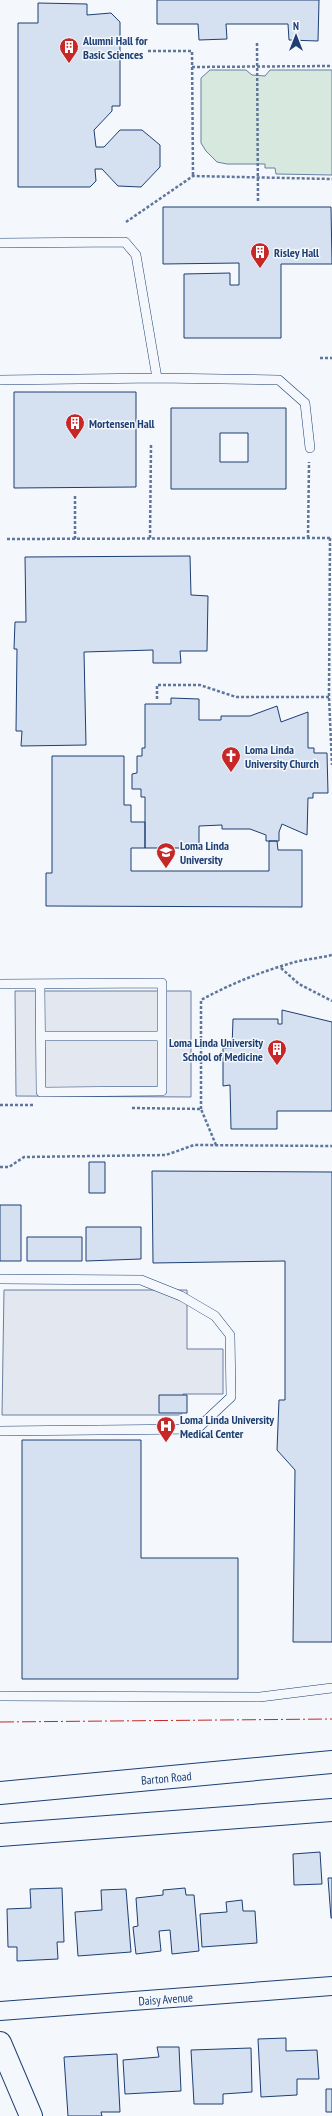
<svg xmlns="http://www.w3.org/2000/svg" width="332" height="2116" viewBox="0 0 332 2116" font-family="'PT Sans Narrow',sans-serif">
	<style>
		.green { fill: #d7e8df; stroke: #687fa3 }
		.parking { fill: #e3e8f0; stroke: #687fa3 }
		.building { fill: #d5e0f0; stroke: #1d3f73; fill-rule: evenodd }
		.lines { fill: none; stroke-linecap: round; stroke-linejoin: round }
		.service-casing { stroke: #1d3f73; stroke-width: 10 }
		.minor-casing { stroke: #1d3f73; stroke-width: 20 }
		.tertiary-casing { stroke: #1d3f73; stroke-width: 24 }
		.secondary-casing { stroke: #1d3f73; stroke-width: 24 }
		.path { stroke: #5e769c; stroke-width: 2.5; stroke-dasharray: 3 2; stroke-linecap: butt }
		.service { stroke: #f4f7fb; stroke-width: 9 }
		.minor { stroke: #f4f7fb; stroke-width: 18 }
		.tertiary { stroke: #f4f7fb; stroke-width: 22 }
		.secondary { stroke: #f4f7fb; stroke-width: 22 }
		.power { stroke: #c62828; stroke-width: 1; stroke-dasharray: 14 3 2 3; stroke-linecap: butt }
		.labels { text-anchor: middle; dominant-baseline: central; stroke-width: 3; stroke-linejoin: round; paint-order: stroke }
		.poi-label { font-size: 12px; font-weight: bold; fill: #1d3f73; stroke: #f4f7fb; text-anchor: start }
		.street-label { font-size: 12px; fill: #1d3f73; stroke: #f4f7fb }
	</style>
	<rect width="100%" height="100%" fill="#f4f7fb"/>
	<!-- green -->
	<path class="green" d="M 210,70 L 246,70 L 252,75 L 265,76 L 270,70 L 332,70 L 332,175 L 276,174 L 275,168 L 265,168 L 265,164 L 227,164 L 217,162 L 206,151 L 201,143 L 201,78 Z"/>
	<!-- parking -->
	<path class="parking" d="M 15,991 L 191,991 L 191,1097 L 16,1096 Z
		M 4,1290 L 187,1290 L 187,1349 L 223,1349 L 223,1394 L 183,1394 L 181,1415 L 2,1415 Z"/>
	<!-- building -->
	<path class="building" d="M 157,0 L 319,0 L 318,41 L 289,40 L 288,24 L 226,24 L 227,39 L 199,40 L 198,24 L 157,24 Z
		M 38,3 L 87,4 L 87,15 L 111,13 L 120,22 L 120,106 L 112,106 L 112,111 L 94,130 L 96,147 L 104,147 L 120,130 L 142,130 L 160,145 L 160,167 L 141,187 L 118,186 L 102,169 L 95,169 L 96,181 L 90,187 L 18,187 L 18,23 L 38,23 Z
		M 163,207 L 331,207 L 332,264 L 281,264 L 281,338 L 184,338 L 184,274 L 230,273 L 230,285 L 239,285 L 239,263 L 163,264 Z
		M 14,392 L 136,392 L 136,487 L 14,488 Z
		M 171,408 L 286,408 L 286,489 L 171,489 ZM 220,433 L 248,433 L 248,462 L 220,462 Z
		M 190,556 L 191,595 L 208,596 L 207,651 L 180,651 L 181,663 L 153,663 L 153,650 L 84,652 L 86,745 L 21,746 L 22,731 L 16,731 L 17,649 L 14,649 L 15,622 L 26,622 L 25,557 Z
		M 171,698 L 199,699 L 199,720 L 221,720 L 221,716 L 250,716 L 277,706 L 281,722 L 308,712 L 308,748 L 314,748 L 314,753 L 327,753 L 328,793 L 313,793 L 313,798 L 308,798 L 307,835 L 282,824 L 279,832 L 279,841 L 266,841 L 266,835 L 250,829 L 222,829 L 222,825 L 199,826 L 199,848 L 145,848 L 145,797 L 141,797 L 141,789 L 132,789 L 132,774 L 137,773 L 137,756 L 142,756 L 142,748 L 145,748 L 145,704 L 171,704 Z
		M 52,756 L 124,756 L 124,805 L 131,805 L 131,822 L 145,822 L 145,848 L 131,848 L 131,871 L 269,871 L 269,841 L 277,841 L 278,850 L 302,850 L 302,907 L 46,906 L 46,873 L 52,873 Z
		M 282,1010 L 332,1022 L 332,1111 L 277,1111 L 277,1129 L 231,1129 L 230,1085 L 223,1086 L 223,1048 L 232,1048 L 233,1019 L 278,1019 L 278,1024 L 282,1024 Z
		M 89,1162 L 105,1162 L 105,1193 L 89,1193 Z
		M 152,1171 L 332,1172 L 332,1642 L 293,1642 L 295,1470 L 277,1450 L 279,1400 L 285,1400 L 285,1261 L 153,1263 Z
		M 0,1205 L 21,1205 L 21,1261 L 0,1261 Z
		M 86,1227 L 141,1227 L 141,1259 L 86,1261 Z
		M 27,1237 L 82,1237 L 82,1261 L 27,1261 Z
		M 159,1395 L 187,1395 L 187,1413 L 159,1413 Z
		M 22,1440 L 141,1440 L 141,1558 L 238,1558 L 238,1679 L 22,1679 Z
		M 320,1852 L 322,1884 L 294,1885 L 293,1854 Z
		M 328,1878 L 332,1878 L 332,1918 L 331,1918 Z
		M 62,1888 L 64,1942 L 57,1942 L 58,1959 L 17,1961 L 17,1947 L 8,1947 L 7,1909 L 31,1908 L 30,1889 Z
		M 185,1888 L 186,1895 L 194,1895 L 199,1951 L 172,1954 L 170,1930 L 159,1931 L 161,1951 L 136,1954 L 133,1927 L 138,1926 L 136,1898 L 163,1895 L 163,1890 Z
		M 126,1889 L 131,1952 L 78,1956 L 75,1912 L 102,1910 L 101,1890 Z
		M 242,1900 L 243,1911 L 255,1911 L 257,1943 L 202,1947 L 200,1914 L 227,1912 L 226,1902 Z
		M 286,2038 L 286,2051 L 317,2050 L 319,2079 L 297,2079 L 297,2095 L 261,2097 L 258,2039 Z
		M 157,2047 L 179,2047 L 181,2091 L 125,2094 L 123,2060 L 159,2057 Z
		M 251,2048 L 252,2092 L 223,2094 L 223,2104 L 194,2104 L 191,2050 Z
		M 117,2054 L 120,2112 L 101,2112 L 102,2116 L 68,2116 L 64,2057 Z
		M 326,2089 L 332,2089 L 332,2112 L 326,2112 Z"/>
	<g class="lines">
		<defs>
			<path id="service" d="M 0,243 L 125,242 L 136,255 L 157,378
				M 0,380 L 157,378 L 279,380 L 305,403 L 310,448
				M 0,984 L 162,983 L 162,1091 L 41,1092 L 40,984
				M 41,1036 L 162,1036
				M 0,1279 L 141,1280 L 181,1296 L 215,1316 L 230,1335 L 231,1397 L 197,1429 L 0,1431
				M 0,1696 L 260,1697 L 332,1688"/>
			<g id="minor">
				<path id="s1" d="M 0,2011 L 332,1986"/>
			</g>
			<path id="tertiary" d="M 0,2043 L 31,2116"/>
			<g id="secondary">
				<path id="s2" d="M 0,1793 L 332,1762"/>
				<path d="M 0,1835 L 332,1810"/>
			</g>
		</defs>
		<!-- service casing -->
		<use href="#service" class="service-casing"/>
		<!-- minor casing -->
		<use href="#minor" class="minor-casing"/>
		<!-- tertiary casing -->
		<use href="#tertiary" class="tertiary-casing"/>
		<!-- secondary casing -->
		<use href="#secondary" class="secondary-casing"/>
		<!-- path -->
		<path class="path" d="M 257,43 L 258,203
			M 148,51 L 192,51 L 193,176
			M 192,67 L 332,66
			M 126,222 L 193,176 L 332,179
			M 320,358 L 332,358
			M 75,496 L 75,539
			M 150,538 L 151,445
			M 308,538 L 309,462
			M 330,538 L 329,697 L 332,765
			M 7,539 L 332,538
			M 157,699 L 157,685 L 200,685 L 236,697 L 329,697
			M 281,968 L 299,984 L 332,1001
			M 0,1105 L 33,1105
			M 132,1108 L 201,1109 L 216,1145
			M 201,1109 L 201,1000 C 230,984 263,971 295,962 C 307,959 320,958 332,955
			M 0,1167 L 9,1167 L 24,1157 L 166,1155 L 194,1145 L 332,1146"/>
		<!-- service -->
		<use href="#service" class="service"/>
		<!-- minor -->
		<use href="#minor" class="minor"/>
		<!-- tertiary -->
		<use href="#tertiary" class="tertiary"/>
		<!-- secondary -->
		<use href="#secondary" class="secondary"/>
		<!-- power -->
		<path class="power" d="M 0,1722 L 332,1719"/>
	</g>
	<!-- icons -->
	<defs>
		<symbol id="building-pin" viewBox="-11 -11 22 30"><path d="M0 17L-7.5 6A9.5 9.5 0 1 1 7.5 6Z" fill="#c62828" stroke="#f4f7fb"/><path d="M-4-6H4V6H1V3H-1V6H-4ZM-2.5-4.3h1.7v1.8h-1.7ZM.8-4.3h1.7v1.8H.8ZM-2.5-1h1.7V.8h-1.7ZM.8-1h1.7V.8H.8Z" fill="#fff"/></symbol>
		<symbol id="church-pin" viewBox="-11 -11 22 30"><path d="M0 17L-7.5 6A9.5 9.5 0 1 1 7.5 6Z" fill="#c62828" stroke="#f4f7fb"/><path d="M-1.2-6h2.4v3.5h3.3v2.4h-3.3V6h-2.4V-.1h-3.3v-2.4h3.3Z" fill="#fff"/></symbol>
		<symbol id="university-pin" viewBox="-11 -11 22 30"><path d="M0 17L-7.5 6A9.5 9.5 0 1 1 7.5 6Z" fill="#c62828" stroke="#f4f7fb"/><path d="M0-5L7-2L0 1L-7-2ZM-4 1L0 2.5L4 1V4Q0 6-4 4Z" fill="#fff"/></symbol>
		<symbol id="hospital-pin" viewBox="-11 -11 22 30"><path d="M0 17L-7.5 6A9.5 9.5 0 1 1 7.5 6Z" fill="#c62828" stroke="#f4f7fb"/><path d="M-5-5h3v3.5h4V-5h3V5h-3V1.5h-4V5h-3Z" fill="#fff"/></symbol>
	</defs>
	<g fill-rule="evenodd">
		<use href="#building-pin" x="58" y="36" width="22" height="30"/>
		<use href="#building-pin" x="249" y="241" width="22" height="30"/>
		<use href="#building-pin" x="64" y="412" width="22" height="30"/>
		<use href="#church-pin" x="220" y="745" width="22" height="30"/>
		<use href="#university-pin" x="155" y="841" width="22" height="30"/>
		<use href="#building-pin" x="266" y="1038" width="22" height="30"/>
		<use href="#hospital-pin" x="155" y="1415" width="22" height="30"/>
	</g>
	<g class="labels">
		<!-- poi labels -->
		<g class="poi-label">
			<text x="83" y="40">Alumni Hall for<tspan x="83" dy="14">Basic Sciences</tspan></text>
			<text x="274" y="252">Risley Hall</text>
			<text x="89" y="423">Mortensen Hall</text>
			<text x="245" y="749">Loma Linda<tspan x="245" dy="14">University Church</tspan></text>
			<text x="180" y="845">Loma Linda<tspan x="180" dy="14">University</tspan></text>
			<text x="263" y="1042" text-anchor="end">Loma Linda University<tspan x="263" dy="14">School of Medicine</tspan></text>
			<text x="180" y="1419">Loma Linda University<tspan x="180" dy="14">Medical Center</tspan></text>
		</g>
		<!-- street labels -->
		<g class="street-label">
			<text stroke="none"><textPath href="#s2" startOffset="167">Barton Road</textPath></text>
			<text stroke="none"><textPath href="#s1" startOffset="166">Daisy Avenue</textPath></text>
		</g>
	</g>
	<!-- north arrow -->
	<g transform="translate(296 36)" stroke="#f4f7fb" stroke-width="3" paint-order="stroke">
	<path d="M0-3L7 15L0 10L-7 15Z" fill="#1d3f73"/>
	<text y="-6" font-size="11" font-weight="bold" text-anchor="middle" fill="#1d3f73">N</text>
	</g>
</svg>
